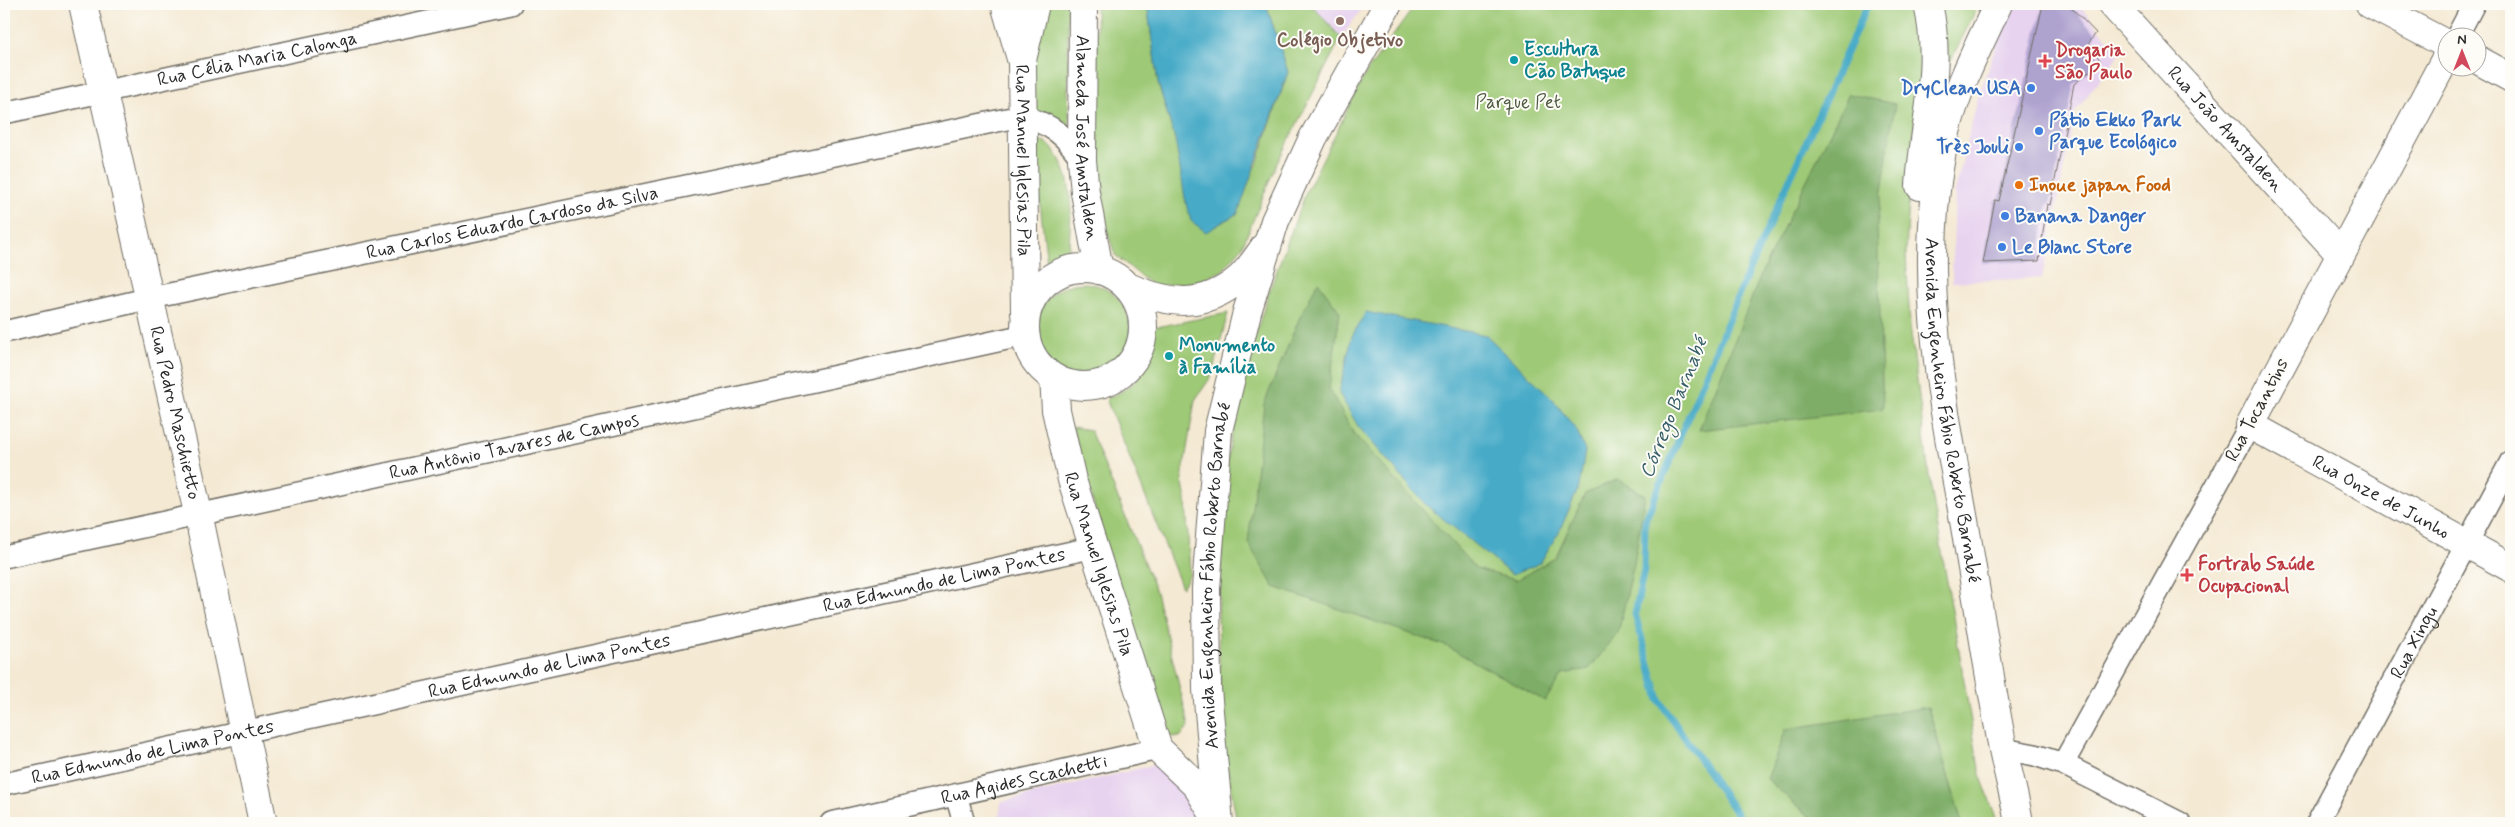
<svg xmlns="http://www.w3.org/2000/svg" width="2515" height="827" viewBox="0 0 2515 827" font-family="Mynerve,sans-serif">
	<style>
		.built { fill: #e7d2ef }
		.green { fill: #9ec976; stroke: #647a50 }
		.forest { fill: #7ead67; stroke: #546c49 }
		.water { fill: #47aac7; stroke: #396a79 }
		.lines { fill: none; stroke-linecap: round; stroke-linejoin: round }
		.stream { stroke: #47aac7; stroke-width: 7 }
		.building { fill: #aea2cf }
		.street-casing { stroke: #716e66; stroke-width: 24 }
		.secondary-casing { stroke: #716e66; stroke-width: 30 }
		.primary-casing { stroke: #716e66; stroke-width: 30 }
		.street { stroke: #fff; stroke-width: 21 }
		.secondary { stroke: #fff; stroke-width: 28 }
		.primary { stroke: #fff; stroke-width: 28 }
		.education-dot { fill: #8d6e63; stroke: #fdfcf7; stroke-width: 2 }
		.culture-dot { fill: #0f9aa8; stroke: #fdfcf7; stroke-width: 2 }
		.health-dot { fill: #e0444e; stroke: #fdfcf7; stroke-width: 2 }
		.shop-dot { fill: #3f7fe0; stroke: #fdfcf7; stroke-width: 2 }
		.food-dot { fill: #e8710a; stroke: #fdfcf7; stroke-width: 2 }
		.labels { text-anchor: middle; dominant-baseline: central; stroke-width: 4; stroke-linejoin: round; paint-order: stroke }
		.education-label { font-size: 19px; font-weight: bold; fill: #785e54; stroke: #fdfcf7 }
		.culture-label { font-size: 19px; font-weight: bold; fill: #0d838f; stroke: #fdfcf7; text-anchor: start }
		.health-label { font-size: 19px; font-weight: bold; fill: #be3a42; stroke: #fdfcf7; text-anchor: start }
		.street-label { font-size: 19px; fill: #2b2b2b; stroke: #fdfcf7 }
		.shop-label { font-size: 19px; font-weight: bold; fill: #366cbe; stroke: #fdfcf7; text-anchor: start }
		.park-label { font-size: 19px; fill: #4e5a42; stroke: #fdfcf7 }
		.food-label { font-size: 19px; font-weight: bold; fill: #c56008; stroke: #fdfcf7; text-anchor: start }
		.water-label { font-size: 20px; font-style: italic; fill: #365e69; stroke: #fdfcf7 }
	</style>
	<rect width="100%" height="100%" fill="#fdfcf7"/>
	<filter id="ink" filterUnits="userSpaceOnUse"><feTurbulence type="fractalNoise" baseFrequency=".02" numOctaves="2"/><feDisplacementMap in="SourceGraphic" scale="10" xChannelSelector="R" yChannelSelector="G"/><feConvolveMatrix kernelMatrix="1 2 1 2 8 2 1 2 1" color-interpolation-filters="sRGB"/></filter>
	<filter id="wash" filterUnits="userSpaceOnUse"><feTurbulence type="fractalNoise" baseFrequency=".0096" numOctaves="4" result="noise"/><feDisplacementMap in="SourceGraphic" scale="20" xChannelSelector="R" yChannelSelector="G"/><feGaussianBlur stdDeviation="1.12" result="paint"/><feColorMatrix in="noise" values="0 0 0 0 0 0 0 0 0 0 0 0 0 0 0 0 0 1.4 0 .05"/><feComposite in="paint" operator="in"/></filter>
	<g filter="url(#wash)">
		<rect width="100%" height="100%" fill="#f4e9d3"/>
		<!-- built -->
		<path class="built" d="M 1311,4 L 1365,4 L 1341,38 Z
			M 2016,4 L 2078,4 L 2120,53 L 2075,112 L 2042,278 L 1952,282 L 1955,191 L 1979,94 L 2004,23 Z
			M 1162,763 L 1199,804 L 1204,823 L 999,823 L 1001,802 Z"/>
		<!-- green -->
		<path class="green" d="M 1044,4 L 1068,4 L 1068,94 L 1070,131 L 1035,110 L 1030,70 Z
			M 1096,4 L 1147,4 L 1158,83 L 1175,139 L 1256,167 L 1288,72 L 1266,4 L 1311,4 L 1341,38 L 1276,165 L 1242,247 L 1222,271 L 1196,282 L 1153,286 L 1115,255 L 1099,205 Z
			M 1416,4 L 1910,4 L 1919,20 L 1923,45 L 1911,162 L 1906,253 L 1910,325 L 1929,476 L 1980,774 L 1998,823 L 1962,823 L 1928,707 L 1767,779 L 1816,823 L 1237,823 L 1222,738 L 1218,617 L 1228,454 L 1243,375 L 1271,286 L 1306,192 L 1366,73 Z
			M 1940,4 L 1979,4 L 1948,66 L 1944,66 Z
			M 1033,142 L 1046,142 C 1078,171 1071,217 1068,257 L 1047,264 Z
			M1036 330a47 47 0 1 1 94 0a47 47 0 1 1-94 0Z
			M 1228,313 L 1211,377 L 1195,400 L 1182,479 L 1186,500 L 1190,574 L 1182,588 L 1106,399 C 1142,384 1153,367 1151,328 Z
			M 1072,427 L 1090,430 L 1156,592 L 1189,726 L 1180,737 L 1164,736 L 1156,722 Z"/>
		<!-- forest -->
		<path class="forest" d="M 1849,94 L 1895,104 L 1877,224 L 1883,409 L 1699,430 L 1762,272 Z
			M 1318,282 L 1340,312 L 1329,389 L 1354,434 L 1476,569 L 1516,580 L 1555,558 L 1585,494 L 1618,479 L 1645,495 L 1634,564 L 1618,633 L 1589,669 L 1563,674 L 1545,701 L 1446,646 L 1274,587 L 1248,543 L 1264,404 L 1299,319 Z
			M 1928,707 L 1962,823 L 1816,823 L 1767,779 L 1786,729 Z"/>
		<!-- water -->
		<path class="water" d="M 1147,4 L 1266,4 L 1288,72 L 1238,213 L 1206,232 L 1191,221 L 1186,204 L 1175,139 L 1158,83 Z
			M 1366,312 L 1486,335 L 1552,398 L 1577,431 L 1585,451 L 1579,487 L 1560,530 L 1540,563 L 1512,575 L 1425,504 L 1358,426 L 1339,393 L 1352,336 Z"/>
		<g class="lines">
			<!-- stream -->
			<path class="stream" d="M 1743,823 L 1659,700 L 1635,614 L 1644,569 L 1645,521 L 1749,270 L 1868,4"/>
		</g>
		<g id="blocks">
			<!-- building -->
			<path class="building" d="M 2043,4 L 2068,4 L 2096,33 L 2089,43 L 2101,62 L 2074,84 L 2050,205 L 2047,204 L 2039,261 L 1983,263 L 1995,200 L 1999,201 Z"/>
		</g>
	</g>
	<g filter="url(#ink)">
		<use href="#blocks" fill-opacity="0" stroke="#716e66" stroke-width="1"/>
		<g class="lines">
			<defs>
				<g id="street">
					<path d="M 2456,38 L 2474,4"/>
					<path id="s1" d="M 4,113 L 511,4"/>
					<path id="s2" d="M 4,332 L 151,298 L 1021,116 C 1052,124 1065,135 1082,160"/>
					<path id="s3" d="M 4,557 L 1025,335"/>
					<path d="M 2003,749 L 2035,755 L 2063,764 L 2180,823"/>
					<path d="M 2063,764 L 2250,425"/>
					<path id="s4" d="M 4,784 L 1095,547"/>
					<path d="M 956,795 L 964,823"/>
					<path id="s5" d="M 831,823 L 1158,749"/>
					<path id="s6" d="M 2317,823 L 2511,461"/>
				</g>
				<g id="secondary">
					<path id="s7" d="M 83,4 L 198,513 L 263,823"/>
					<path id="s8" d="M 1005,4 L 1022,62 L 1025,313"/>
					<path id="s9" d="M 1083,4 L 1082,160 L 1085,192 L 1099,270"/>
					<path id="s10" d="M 2112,4 L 2340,254"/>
					<path d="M 2370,4 L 2448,45"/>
					<path id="s11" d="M 2448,54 L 2250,425 L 2511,568"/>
					<path d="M 1022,60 L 1035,4"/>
					<path d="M 2478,60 L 2511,78"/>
					<circle cx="1084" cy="327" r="59"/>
					<path d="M 1128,287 C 1169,304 1203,310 1240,278 C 1250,269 1258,256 1266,245"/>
					<path id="s12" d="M 1054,378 L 1056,410 L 1072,480 L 1158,749 L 1197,786 L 1219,823"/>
				</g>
				<g id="primary">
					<path id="s13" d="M 1998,4 C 1979,46 1957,87 1946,132 C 1917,258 1938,380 1961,504 C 1976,586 1987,668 2003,749 C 2008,774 2015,798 2019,823"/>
					<path d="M 1920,186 C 1924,121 1943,69 1928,4"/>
					<path id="s14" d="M 1219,823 L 1207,689 L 1206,589 L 1218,431 L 1247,312 L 1275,221 L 1313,138 L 1388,4"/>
				</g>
			</defs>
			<!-- street casing -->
			<use href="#street" class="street-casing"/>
			<!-- secondary casing -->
			<use href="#secondary" class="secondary-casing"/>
			<!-- primary casing -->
			<use href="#primary" class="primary-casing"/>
			<!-- street -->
			<use href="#street" class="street"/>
			<!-- secondary -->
			<use href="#secondary" class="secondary"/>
			<!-- primary -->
			<use href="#primary" class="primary"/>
		</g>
	</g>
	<!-- markers -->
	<circle class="education-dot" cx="1340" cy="21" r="5"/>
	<g class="culture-dot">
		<circle cx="1514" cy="60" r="5"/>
		<circle cx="1169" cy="356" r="5"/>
	</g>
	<g class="health-dot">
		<path d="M2042.5 53.5h5v5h5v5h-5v5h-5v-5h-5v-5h5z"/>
		<path d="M2184.5 567.5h5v5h5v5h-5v5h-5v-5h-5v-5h5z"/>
	</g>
	<g class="shop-dot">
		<circle cx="2031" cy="88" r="5"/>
		<circle cx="2039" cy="131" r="5"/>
		<circle cx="2019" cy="147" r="5"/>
		<circle cx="2005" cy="216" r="5"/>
		<circle cx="2002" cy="247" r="5"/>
	</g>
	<circle class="food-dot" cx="2019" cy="185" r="5"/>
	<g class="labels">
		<!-- education labels -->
		<g class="education-label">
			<text x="1340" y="40">Colégio Objetivo</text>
		</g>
		<!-- culture labels -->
		<g class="culture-label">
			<text x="1524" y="49">Escultura<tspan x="1524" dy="22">Cão Batuque</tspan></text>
			<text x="1179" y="345">Monumento<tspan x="1179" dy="22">à Família</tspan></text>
		</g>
		<!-- health labels -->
		<g class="health-label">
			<text x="2055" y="50">Drogaria<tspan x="2055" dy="22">São Paulo</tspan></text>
			<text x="2198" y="564">Fortrab Saúde<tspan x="2198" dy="22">Ocupacional</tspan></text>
		</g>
		<!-- street labels -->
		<g class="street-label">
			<text stroke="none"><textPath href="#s1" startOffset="259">Rua Célia Maria Calonga</textPath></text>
			<text stroke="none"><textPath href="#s10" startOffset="169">Rua João Amstalden</textPath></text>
			<text stroke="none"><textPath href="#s9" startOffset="134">Alameda José Amstalden</textPath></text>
			<text stroke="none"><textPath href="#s8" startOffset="159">Rua Manuel Iglesias Pila</textPath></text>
			<text stroke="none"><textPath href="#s2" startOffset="520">Rua Carlos Eduardo Cardoso da Silva</textPath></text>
			<text stroke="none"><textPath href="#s13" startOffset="419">Avenida Engenheiro Fábio Roberto Barnabé</textPath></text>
			<text transform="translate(2257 410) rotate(-62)">Rua Tocantins</text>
			<text stroke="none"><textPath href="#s7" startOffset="419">Rua Pedro Maschietto</textPath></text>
			<text stroke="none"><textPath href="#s3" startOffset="522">Rua Antônio Tavares de Campos</textPath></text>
			<text stroke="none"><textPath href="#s11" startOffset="570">Rua Onze de Junho</textPath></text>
			<text stroke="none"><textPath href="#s12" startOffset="192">Rua Manuel Iglesias Pila</textPath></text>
			<text stroke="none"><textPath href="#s14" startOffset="248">Avenida Engenheiro Fábio Roberto Barnabé</textPath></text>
			<text stroke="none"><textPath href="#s4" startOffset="962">Rua Edmundo de Lima Pontes</textPath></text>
			<text stroke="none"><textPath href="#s6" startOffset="205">Rua Xingu</textPath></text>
			<text stroke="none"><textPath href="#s4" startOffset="558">Rua Edmundo de Lima Pontes</textPath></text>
			<text stroke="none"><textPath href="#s4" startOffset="152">Rua Edmundo de Lima Pontes</textPath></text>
			<text stroke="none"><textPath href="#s5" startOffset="198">Rua Agides Scachetti</textPath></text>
		</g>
		<!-- shop labels -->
		<g class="shop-label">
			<text x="2021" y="88" text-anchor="end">DryClean USA</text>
			<text x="2049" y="120">Pátio Ekko Park<tspan x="2049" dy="22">Parque Ecológico</tspan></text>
			<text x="2009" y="147" text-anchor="end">Très Jouli</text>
			<text x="2015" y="216">Banana Danger</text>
			<text x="2012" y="247">Le Blanc Store</text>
		</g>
		<!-- park labels -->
		<g class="park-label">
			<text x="1518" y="102">Parque Pet</text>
		</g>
		<!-- food labels -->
		<g class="food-label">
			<text x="2029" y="185">Inoue japan Food</text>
		</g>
		<!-- water labels -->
		<g class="water-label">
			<text transform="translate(1674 408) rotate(-68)">Córrego Barnabé</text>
		</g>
	</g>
	<!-- margin -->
	<rect width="2515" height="827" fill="none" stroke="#fdfcf7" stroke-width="20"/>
	<!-- north arrow -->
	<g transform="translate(2462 52)"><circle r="24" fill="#fdfcf7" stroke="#a9a8a5"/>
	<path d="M0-4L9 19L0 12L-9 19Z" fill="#d1495b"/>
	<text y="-8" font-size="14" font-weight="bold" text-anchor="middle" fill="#2b2b2b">N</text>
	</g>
</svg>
